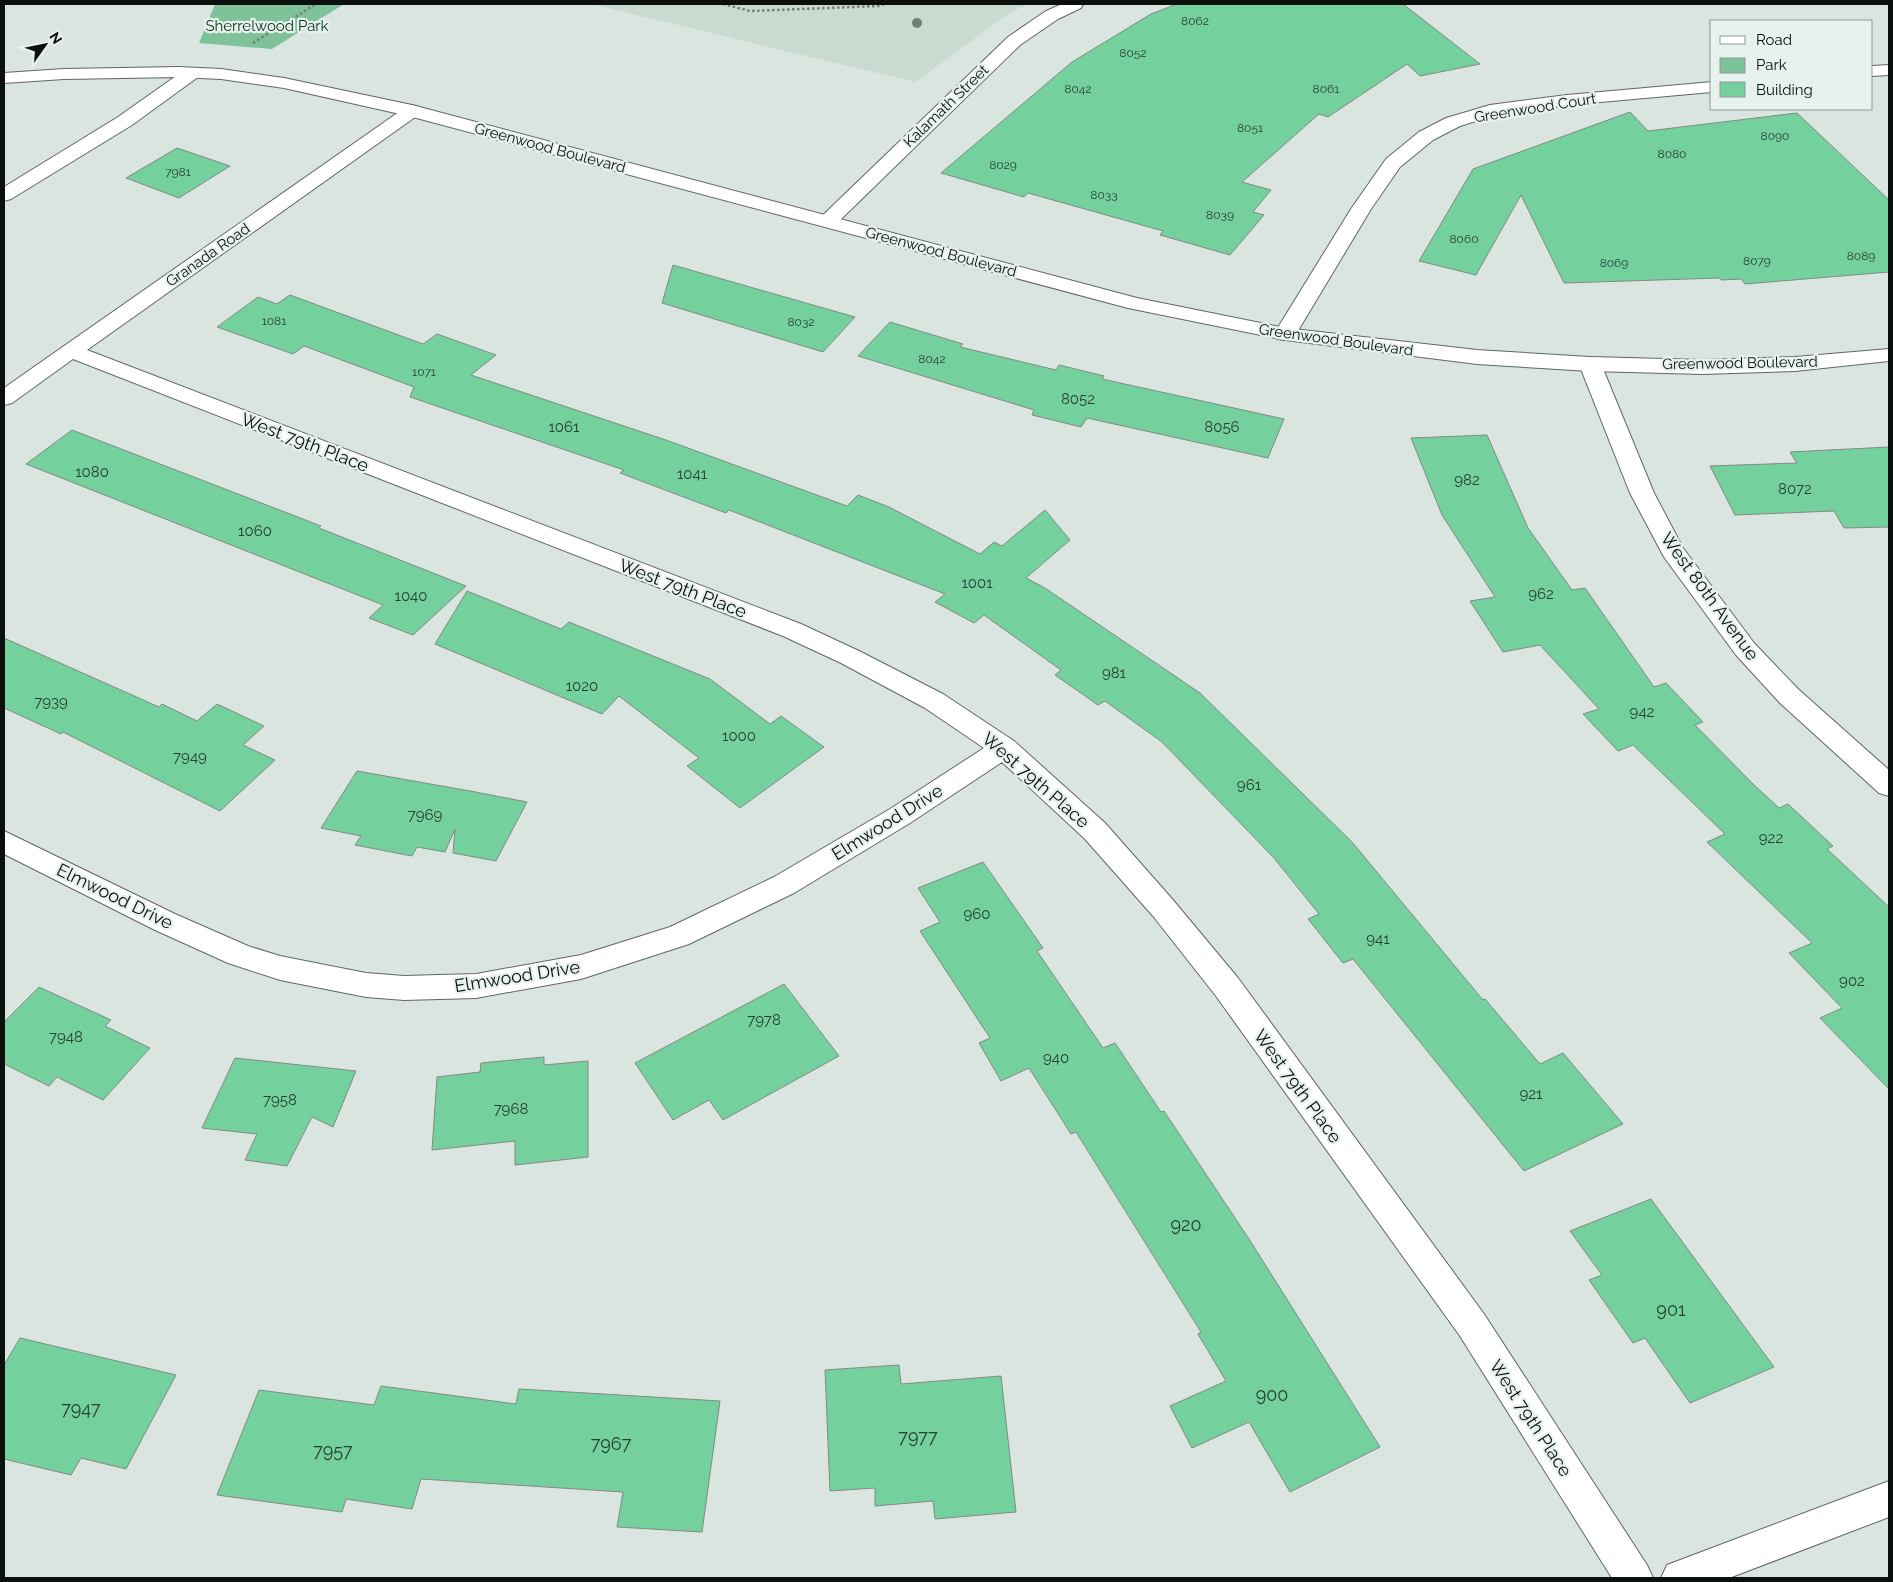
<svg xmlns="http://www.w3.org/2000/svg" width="1893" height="1582" viewBox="0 0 1893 1582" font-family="Raleway,sans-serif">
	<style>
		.built { fill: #cadad0 }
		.green { fill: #7ec29a }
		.building { fill: #74d09c; stroke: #818a84 }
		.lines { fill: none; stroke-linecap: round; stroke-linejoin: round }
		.lane-casing { stroke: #5f6762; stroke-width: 2 }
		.street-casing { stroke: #5f6762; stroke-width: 2 }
		.secondary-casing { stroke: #5f6762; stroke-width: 2 }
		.path { stroke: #777e7a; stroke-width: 2.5; stroke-dasharray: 2.5 2.5; stroke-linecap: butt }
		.lane { fill: #fff; fill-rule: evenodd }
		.street { fill: #fff; fill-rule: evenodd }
		.secondary { fill: #fff; fill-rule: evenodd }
		.tree { fill: #678375 }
		.labels { text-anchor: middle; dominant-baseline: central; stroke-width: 4.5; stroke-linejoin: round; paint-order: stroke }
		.far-number-label { font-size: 12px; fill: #264031 }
		.far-park-label { font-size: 15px; fill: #08321e; stroke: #e8f2ec }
		.far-street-label { font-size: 15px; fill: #0c100d; stroke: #e8f2ec }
		.number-label { font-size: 15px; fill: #264031 }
		.street-label { font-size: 18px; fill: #0c100d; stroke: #e8f2ec }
		.near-number-label { font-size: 18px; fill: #264031 }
	</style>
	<rect width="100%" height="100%" fill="#dbe5df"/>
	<!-- built -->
	<path class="built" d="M 591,4 L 1029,4 L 1011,12 L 915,82 Z"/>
	<!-- green -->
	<path class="green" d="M 215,4 L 344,4 L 272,49 L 199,43 Z"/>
	<!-- building -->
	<path class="building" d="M 1177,4 L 1403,4 L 1480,64 L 1420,76 L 1407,64 L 1328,117 L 1319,114 L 1242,182 L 1271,190 L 1253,212 L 1264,215 L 1230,255 L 1160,235 L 1163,231 L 1028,193 L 1024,197 L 941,173 L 1072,62 L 1151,14 Z
		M 1630,112 L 1648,131 L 1797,113 L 1889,200 L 1889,272 L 1745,284 L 1741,279 L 1721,280 L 1719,278 L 1564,283 L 1521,195 L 1476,275 L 1419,261 L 1473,169 Z
		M 177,148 L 230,166 L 179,198 L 126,178 Z
		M 673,265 L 855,317 L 823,352 L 662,303 Z
		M 290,295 L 423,344 L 437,334 L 496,355 L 471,375 L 666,440 L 847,506 L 858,495 L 889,507 L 980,554 L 994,542 L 1002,546 L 1045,510 L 1070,540 L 1026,578 L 1045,588 L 1200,693 L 1352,842 L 1483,1000 L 1485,999 L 1540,1064 L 1563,1053 L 1623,1124 L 1524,1171 L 1353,959 L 1343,963 L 1308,919 L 1319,914 L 1274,858 L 1162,742 L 1105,701 L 1098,705 L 1055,675 L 1061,670 L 984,615 L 974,623 L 935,602 L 945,594 L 729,510 L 726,513 L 620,473 L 624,470 L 410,397 L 414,387 L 304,346 L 293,354 L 217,327 L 258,297 L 277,304 Z
		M 890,322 L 963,344 L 960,347 L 1056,370 L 1059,365 L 1104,376 L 1102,379 L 1284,419 L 1268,458 L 1087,418 L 1081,427 L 1032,415 L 1034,410 L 858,356 Z
		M 72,430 L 321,526 L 319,528 L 466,586 L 413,635 L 369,618 L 383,605 L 26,464 Z
		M 1487,435 L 1528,528 L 1572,590 L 1585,588 L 1654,687 L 1666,683 L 1703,722 L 1695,725 L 1753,784 L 1779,808 L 1788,804 L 1833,846 L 1827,849 L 1889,907 L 1889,1089 L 1820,1018 L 1842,1008 L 1789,953 L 1812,943 L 1707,842 L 1725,834 L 1633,745 L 1618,751 L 1583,714 L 1599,709 L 1540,645 L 1503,652 L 1470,601 L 1495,597 L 1442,515 L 1411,438 Z
		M 1889,447 L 1889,527 L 1844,528 L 1834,511 L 1735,515 L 1710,466 L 1797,463 L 1790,452 Z
		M 467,591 L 561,629 L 569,622 L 710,679 L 770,724 L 781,716 L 824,747 L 740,808 L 687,766 L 699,758 L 619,696 L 602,714 L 435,644 Z
		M 4,638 L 159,707 L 162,704 L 197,721 L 217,704 L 264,726 L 243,745 L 275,760 L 220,811 L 63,732 L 61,734 L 4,708 Z
		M 357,771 L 470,791 L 527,802 L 496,861 L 453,853 L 455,829 L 445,852 L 417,847 L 412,856 L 355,845 L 361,836 L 321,828 Z
		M 983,862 L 1043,948 L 1037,951 L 1103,1048 L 1115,1043 L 1161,1112 L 1164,1111 L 1249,1239 L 1380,1447 L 1290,1492 L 1249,1422 L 1192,1448 L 1170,1406 L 1226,1381 L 1198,1334 L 1201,1332 L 1076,1132 L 1071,1134 L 1029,1068 L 1001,1081 L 979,1043 L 990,1038 L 920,931 L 940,922 L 918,888 Z
		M 784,984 L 839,1056 L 723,1120 L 709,1100 L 673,1120 L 635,1063 Z
		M 39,987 L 111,1020 L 105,1026 L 150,1048 L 103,1100 L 57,1077 L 49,1086 L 4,1064 L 4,1022 Z
		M 544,1057 L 544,1065 L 588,1061 L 588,1157 L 515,1165 L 515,1141 L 432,1150 L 437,1077 L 480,1072 L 481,1063 Z
		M 235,1058 L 356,1071 L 333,1127 L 312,1117 L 287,1166 L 245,1160 L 257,1134 L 202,1128 Z
		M 1651,1199 L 1774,1367 L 1690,1403 L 1645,1338 L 1633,1343 L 1589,1280 L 1602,1275 L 1570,1231 Z
		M 20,1338 L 176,1375 L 126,1469 L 81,1458 L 71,1475 L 4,1459 L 4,1365 Z
		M 899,1365 L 901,1384 L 1001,1376 L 1016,1512 L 935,1519 L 933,1501 L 875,1506 L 875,1488 L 830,1491 L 825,1370 Z
		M 381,1386 L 516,1404 L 519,1389 L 720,1401 L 702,1532 L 617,1527 L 623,1492 L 421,1479 L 412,1509 L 346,1499 L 342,1512 L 217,1495 L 259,1390 L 374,1405 Z"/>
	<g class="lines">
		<defs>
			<path id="lane" d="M 192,68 L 198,69 L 201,73 L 198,77 L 132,125 L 11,199 L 4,201 L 4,187 L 118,117 L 186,69 Z"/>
			<path id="street" d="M 1062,4 L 1083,4 L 1081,8 L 1058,19 L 1020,45 L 835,225 L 828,227 L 821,225 L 818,221 L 821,217 L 1008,37 L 1046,11 Z
				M 1889,65 L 1889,75 L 1872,76 L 1872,66 Z
				M 1712,82 L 1712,92 L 1567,105 L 1492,116 L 1460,126 L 1433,140 L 1400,167 L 1371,209 L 1293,339 L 1285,340 L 1277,339 L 1274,334 L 1351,209 L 1386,159 L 1419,132 L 1446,118 L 1490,105 L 1567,95 Z
				M 412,105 L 418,107 L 421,111 L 418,115 L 87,350 L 801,624 L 859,651 L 943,694 L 1014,741 L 1105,823 L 1173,900 L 1238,978 L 1484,1314 L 1647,1565 L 1653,1578 L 1612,1578 L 1460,1336 L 1216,996 L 1153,916 L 1085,839 L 1002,762 L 910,823 L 794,893 L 689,944 L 581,979 L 476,998 L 404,1000 L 366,997 L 280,980 L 228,963 L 155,930 L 4,854 L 4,831 L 175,914 L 248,946 L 280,956 L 366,973 L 404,976 L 476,974 L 581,955 L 670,927 L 774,877 L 890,809 L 984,748 L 925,708 L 841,663 L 783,636 L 73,359 L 12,403 L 4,405 L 4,388 L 406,107 Z
				M 1590,357 L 1598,359 L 1601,364 L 1654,493 L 1683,548 L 1754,643 L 1798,689 L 1889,770 L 1889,796 L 1879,793 L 1780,703 L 1736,655 L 1664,557 L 1630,493 L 1579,364 L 1582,359 Z
				M 1889,1481 L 1889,1517 L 1729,1578 L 1661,1578 L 1667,1565 Z"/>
			<path id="secondary" d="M 179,67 L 221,69 L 284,78 L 412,105 L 1137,298 L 1285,328 L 1477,350 L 1590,357 L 1703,360 L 1795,357 L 1889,349 L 1889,361 L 1795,371 L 1703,374 L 1590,371 L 1477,364 L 1285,340 L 1128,308 L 409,116 L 284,88 L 221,79 L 179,77 L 64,79 L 4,83 L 4,73 L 64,69 Z"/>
		</defs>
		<!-- lane casing -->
		<use href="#lane" class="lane-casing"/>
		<!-- street casing -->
		<use href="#street" class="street-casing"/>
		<!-- secondary casing -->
		<use href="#secondary" class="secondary-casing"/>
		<!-- path -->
		<path class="path" d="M 723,4 L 750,11 L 878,6 L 884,4
			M 253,43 L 316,4"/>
		<!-- lane -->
		<use href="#lane" class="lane"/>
		<!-- street -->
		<use href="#street" class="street"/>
		<!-- secondary -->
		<use href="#secondary" class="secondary"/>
	</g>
	<!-- trees -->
	<circle class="tree" cx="917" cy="23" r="5"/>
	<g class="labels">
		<!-- far-number labels -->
		<g class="far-number-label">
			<text x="1195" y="21">8062</text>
			<text x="1133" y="53">8052</text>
			<text x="1078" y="89">8042</text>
			<text x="1326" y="89">8061</text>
			<text x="1250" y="128">8051</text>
			<text x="1775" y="136">8090</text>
			<text x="1672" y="154">8080</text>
			<text x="1003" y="165">8029</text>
			<text x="178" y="172">7981</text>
			<text x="1104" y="195">8033</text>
			<text x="1220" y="215">8039</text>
			<text x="1464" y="239">8060</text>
			<text x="1861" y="256">8089</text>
			<text x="1757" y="261">8079</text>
			<text x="1614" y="263">8069</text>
			<text x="274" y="321">1081</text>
			<text x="801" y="322">8032</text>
			<text x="932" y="359">8042</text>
			<text x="424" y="372">1071</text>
		</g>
		<!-- far-park labels -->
		<g class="far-park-label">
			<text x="267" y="26">Sherrelwood Park</text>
		</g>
		<!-- far-street labels -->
		<g class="far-street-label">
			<text transform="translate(946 106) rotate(-44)">Kalamath Street</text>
			<text transform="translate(1535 108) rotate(-9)">Greenwood Court</text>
			<text transform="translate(550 148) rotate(15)">Greenwood Boulevard</text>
			<text transform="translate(941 252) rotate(15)">Greenwood Boulevard</text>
			<text transform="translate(208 255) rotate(-35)">Granada Road</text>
			<text transform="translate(1336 340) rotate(8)">Greenwood Boulevard</text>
			<text transform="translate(1740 363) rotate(-1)">Greenwood Boulevard</text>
		</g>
		<!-- number labels -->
		<g class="number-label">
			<text x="1078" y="399">8052</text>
			<text x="564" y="427">1061</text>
			<text x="1222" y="427">8056</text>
			<text x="92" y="472">1080</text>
			<text x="692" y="474">1041</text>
			<text x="1467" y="480">982</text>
			<text x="1795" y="489">8072</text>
			<text x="255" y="531">1060</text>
			<text x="977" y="583">1001</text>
			<text x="1541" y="594">962</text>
			<text x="411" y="596">1040</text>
			<text x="1114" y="673">981</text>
			<text x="582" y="686">1020</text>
			<text x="51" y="702">7939</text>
			<text x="1642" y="712">942</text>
			<text x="739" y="736">1000</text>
			<text x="190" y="757">7949</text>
			<text x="1249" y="785">961</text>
			<text x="425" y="815">7969</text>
			<text x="1771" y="838">922</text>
			<text x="977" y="914">960</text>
			<text x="1378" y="939">941</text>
			<text x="1852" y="981">902</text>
			<text x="764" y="1020">7978</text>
			<text x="66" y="1037">7948</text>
			<text x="1056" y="1058">940</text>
			<text x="1531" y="1094">921</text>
			<text x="280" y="1100">7958</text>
			<text x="511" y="1109">7968</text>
		</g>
		<!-- street labels -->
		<g class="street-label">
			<text transform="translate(305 442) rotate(21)">West 79th Place</text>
			<text transform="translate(683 588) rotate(21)">West 79th Place</text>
			<text transform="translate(1710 596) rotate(54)">West 80th Avenue</text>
			<text transform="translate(1036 780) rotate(41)">West 79th Place</text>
			<text transform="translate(887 822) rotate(-32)">Elmwood Drive</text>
			<text transform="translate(115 896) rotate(26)">Elmwood Drive</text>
			<text transform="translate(517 976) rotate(-9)">Elmwood Drive</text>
			<text transform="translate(1298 1086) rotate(54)">West 79th Place</text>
			<text transform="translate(1531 1418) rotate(57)">West 79th Place</text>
		</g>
		<!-- near-number labels -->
		<g class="near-number-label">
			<text x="1186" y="1224">920</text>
			<text x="1671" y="1309">901</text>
			<text x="1272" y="1394">900</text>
			<text x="81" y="1408">7947</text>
			<text x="918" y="1436">7977</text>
			<text x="611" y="1443">7967</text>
			<text x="333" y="1450">7957</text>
		</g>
	</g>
	<!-- border -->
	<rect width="1893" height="1582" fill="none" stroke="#0c100d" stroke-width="10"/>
	<!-- legend -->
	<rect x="1710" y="20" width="162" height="90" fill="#e8f2ec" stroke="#909893"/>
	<rect x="1720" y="36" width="25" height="8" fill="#ffffff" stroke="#909893"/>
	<text x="1756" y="45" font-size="15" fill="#0c100d">Road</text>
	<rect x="1720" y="58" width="25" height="15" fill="#7ec29a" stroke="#909893"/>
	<text x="1756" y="70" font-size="15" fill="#0c100d">Park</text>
	<rect x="1720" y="82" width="25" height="15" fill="#74d09c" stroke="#909893"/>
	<text x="1756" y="95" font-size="15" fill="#0c100d">Building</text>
	<!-- north arrow -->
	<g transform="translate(45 45) rotate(57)" stroke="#e8f2ec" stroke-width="4" paint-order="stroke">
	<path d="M0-4L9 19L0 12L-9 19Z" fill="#0c100d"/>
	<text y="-8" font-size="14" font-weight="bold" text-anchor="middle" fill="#0c100d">N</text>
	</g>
</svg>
